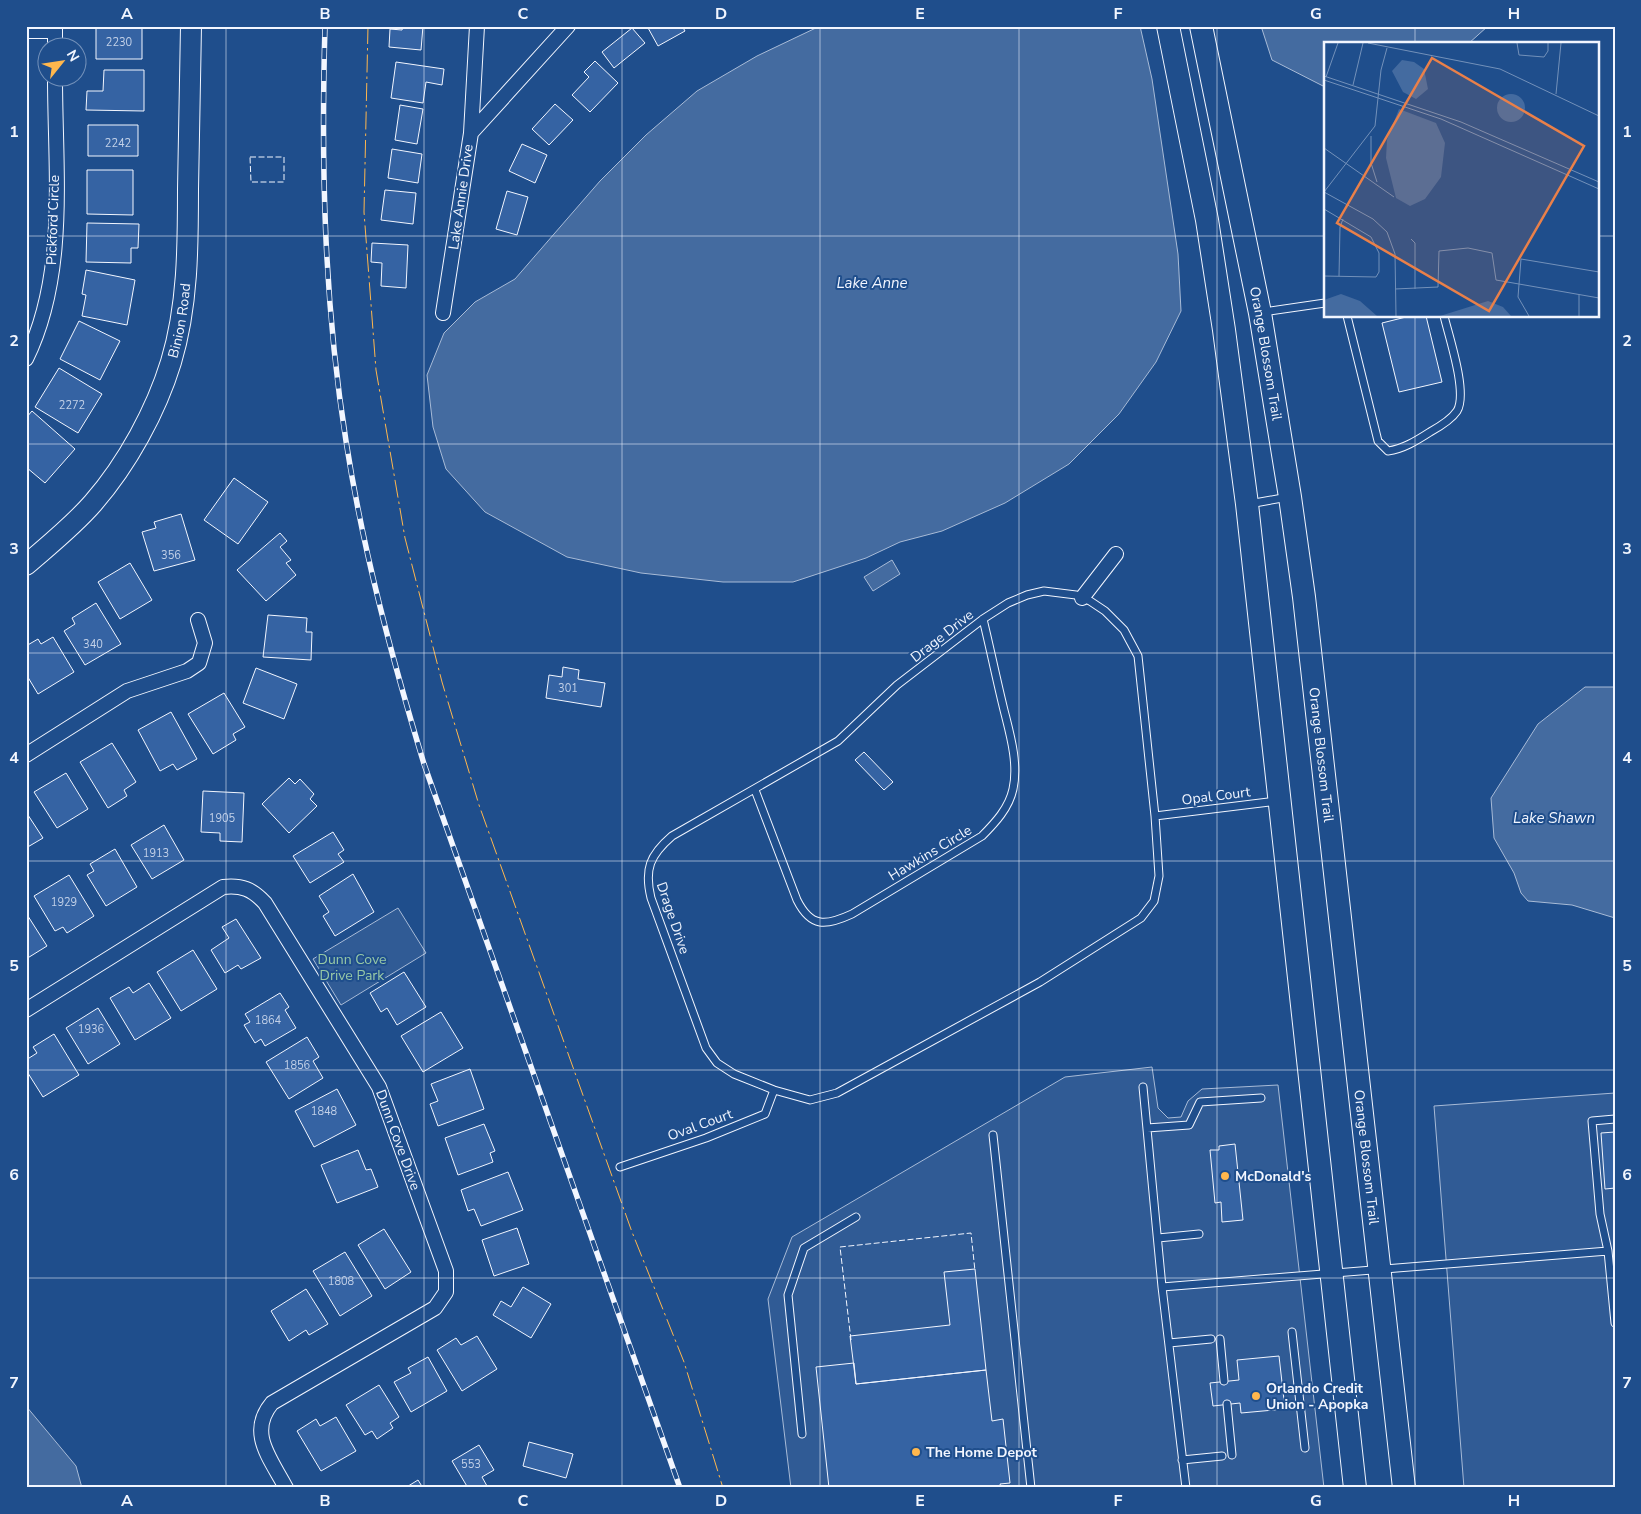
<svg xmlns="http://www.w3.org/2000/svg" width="1641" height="1514" viewBox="0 0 1641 1514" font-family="'Nunito Sans',sans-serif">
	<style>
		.built { fill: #305b95; stroke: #a8bbd7 }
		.water { fill: #446ba0; stroke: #a8bbd7 }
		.building { fill: #3563a3; stroke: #f2f6ff }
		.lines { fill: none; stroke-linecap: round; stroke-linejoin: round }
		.service-casing { stroke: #f2f6ff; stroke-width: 9 }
		.minor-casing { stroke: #f2f6ff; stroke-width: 16 }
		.secondary-casing { stroke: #f2f6ff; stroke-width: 22 }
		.primary-casing { stroke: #f2f6ff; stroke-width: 24 }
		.service { stroke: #1f4e8c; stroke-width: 7 }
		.minor { stroke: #1f4e8c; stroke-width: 14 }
		.secondary { stroke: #1f4e8c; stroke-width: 20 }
		.primary { stroke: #1f4e8c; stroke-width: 22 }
		.rail-casing { stroke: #f2f6ff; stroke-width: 5.5 }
		.rail { stroke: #1f4e8c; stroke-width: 4; stroke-dasharray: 11; stroke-linecap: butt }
		.fence { stroke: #f2f6ff; stroke-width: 1; stroke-dasharray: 6 2.5; stroke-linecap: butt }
		.power { stroke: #ffb74d; stroke-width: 1; stroke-dasharray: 18 4 2.5 4; stroke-linecap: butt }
		.grid { fill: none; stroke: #f2f6ff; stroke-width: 1; stroke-opacity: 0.55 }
		.poi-dot { fill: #ffb74d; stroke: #1f4e8c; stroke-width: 2 }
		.labels { text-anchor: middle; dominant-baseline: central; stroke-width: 4; stroke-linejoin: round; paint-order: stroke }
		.number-label { font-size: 11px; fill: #c3d1e8 }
		.street-label { font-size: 14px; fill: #f2f6ff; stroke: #1f4e8c }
		.park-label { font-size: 14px; fill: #97c8a6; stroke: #1f4e8c }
		.poi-label { font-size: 14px; font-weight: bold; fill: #f2f6ff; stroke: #1f4e8c; text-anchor: start }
		.water-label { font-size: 15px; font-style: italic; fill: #f2f6ff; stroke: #1f4e8c }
		.inset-road { fill: none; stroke: #7391ba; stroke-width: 1 }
		.view { fill: #ea8049; fill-opacity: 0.15; stroke: #ea8049; stroke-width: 2.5 }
		.inset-edge { fill: none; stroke: #f2f6ff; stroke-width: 2.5 }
		.neatline { fill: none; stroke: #f2f6ff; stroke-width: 2 }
		.grid-label { font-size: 16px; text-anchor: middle; font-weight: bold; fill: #f2f6ff }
	</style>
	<rect width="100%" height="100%" fill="#1f4e8c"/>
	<!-- built -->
	<path class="built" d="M 398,908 L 426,953 L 341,1005 L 313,959 Z
		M 1152,1067 L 1158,1108 L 1168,1118 L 1181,1117 L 1188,1101 L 1202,1089 L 1278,1085 L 1324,1488 L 791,1488 L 768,1299 L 792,1237 L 1065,1077 Z
		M 1615,1093 L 1615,1488 L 1464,1488 L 1434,1106 Z"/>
	<!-- water -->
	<path class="water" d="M 820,26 L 1140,26 L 1152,79 L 1178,254 L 1181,311 L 1156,362 L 1119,414 L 1069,464 L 1005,503 L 942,531 L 900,542 L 866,558 L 793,582 L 723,582 L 641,573 L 567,557 L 485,512 L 446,469 L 433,427 L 427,375 L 444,333 L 475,302 L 515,279 L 600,181 L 646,135 L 697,91 L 757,56 Z
		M 1261,26 L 1488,26 L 1468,44 L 1325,44 L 1325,87 L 1272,60 Z
		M 892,560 L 900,574 L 873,591 L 864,577 Z
		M 1585,687 L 1615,687 L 1615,918 L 1572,905 L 1528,901 L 1521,893 L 1514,873 L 1494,838 L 1491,798 L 1538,724 Z
		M 26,1406 L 76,1466 L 82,1488 L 26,1488 Z"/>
	<!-- building -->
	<path class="building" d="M 96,26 L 142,26 L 142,59 L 96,59 Z
		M 403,26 L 423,26 L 421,50 L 389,47 L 390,29 L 402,30 Z
		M 647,26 L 682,26 L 685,31 L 658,46 Z
		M 632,28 L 645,43 L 614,68 L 602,52 Z
		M 595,61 L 618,83 L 590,112 L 572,95 L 589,77 L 584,72 Z
		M 396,62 L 444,69 L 442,85 L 426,82 L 423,103 L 391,98 Z
		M 104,70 L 144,70 L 144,111 L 86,110 L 87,91 L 103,91 Z
		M 555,104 L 573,120 L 549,145 L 532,129 Z
		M 400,105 L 423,109 L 417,144 L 395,140 Z
		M 88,125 L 138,125 L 138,156 L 88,156 Z
		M 522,144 L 547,155 L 535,183 L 509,171 Z
		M 392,149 L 422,154 L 418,183 L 388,178 Z
		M 87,170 L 133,170 L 133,215 L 87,214 Z
		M 385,190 L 416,193 L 413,224 L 381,220 Z
		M 507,191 L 528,197 L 517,235 L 496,229 Z
		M 87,223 L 139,224 L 138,248 L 131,248 L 131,263 L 86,262 Z
		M 372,243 L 408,245 L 406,288 L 381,286 L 382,263 L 371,262 Z
		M 86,270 L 135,280 L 127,325 L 82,316 L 86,295 L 82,294 Z
		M 1410,316 L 1426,316 L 1442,382 L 1399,392 L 1382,323 Z
		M 79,321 L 120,341 L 100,380 L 60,359 Z
		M 59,368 L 102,394 L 78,433 L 35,407 Z
		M 32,411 L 75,449 L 45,483 L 26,467 L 26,418 Z
		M 234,478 L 268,502 L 238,544 L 204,520 Z
		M 181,514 L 195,560 L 154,571 L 142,532 L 156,528 L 154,522 Z
		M 280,533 L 287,541 L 280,547 L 291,560 L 286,563 L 296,575 L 266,601 L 237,570 Z
		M 130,563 L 152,600 L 120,619 L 98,582 Z
		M 96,603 L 121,644 L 85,665 L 64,631 L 75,624 L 72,618 Z
		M 268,615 L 307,618 L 306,632 L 312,632 L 311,660 L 263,657 Z
		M 53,637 L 74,672 L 38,694 L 26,674 L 26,646 L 38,639 L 41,644 Z
		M 563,667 L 579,670 L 578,679 L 605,683 L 601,707 L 546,698 L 549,675 L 562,677 Z
		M 256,668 L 297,684 L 284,719 L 243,703 Z
		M 224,693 L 245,727 L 233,734 L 236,740 L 213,754 L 188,714 Z
		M 171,712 L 197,759 L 177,770 L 173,764 L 160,771 L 138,730 Z
		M 112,743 L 136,782 L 124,790 L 127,796 L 108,808 L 80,762 Z
		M 864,752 L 893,782 L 884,790 L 855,760 Z
		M 66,773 L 88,809 L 57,828 L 34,792 Z
		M 289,778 L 295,784 L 300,779 L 314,794 L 310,799 L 317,806 L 289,833 L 262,804 Z
		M 203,791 L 244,793 L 242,842 L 220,841 L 220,833 L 201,832 Z
		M 26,812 L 43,838 L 26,848 Z
		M 164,825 L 184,860 L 152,879 L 131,845 Z
		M 333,832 L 344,850 L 338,854 L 344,862 L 310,883 L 293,856 Z
		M 115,849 L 137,887 L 106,906 L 87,875 L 94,871 L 90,864 Z
		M 353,874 L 374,912 L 335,936 L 323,916 L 329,912 L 319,896 Z
		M 69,875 L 94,916 L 67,933 L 63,927 L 55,931 L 34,896 Z
		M 26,913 L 47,946 L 26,959 Z
		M 236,919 L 261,958 L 241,969 L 238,965 L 225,973 L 211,950 L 229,938 L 222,927 Z
		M 193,950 L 217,989 L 181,1011 L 157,972 Z
		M 404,972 L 426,1007 L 397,1025 L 387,1008 L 381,1012 L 370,993 Z
		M 149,983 L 171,1018 L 135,1040 L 110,998 L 129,987 L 133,993 Z
		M 280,993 L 289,1007 L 285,1010 L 296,1028 L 265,1046 L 261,1039 L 255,1043 L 244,1025 L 250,1022 L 245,1014 Z
		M 98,1008 L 120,1044 L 88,1064 L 66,1028 Z
		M 441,1012 L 463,1048 L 423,1072 L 401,1036 Z
		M 54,1034 L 79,1075 L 43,1097 L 26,1070 L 26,1060 L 37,1053 L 33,1047 Z
		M 307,1037 L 319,1057 L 313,1061 L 323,1078 L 289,1099 L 266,1062 Z
		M 470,1069 L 484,1109 L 438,1126 L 430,1104 L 438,1101 L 431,1084 Z
		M 337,1089 L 356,1125 L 314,1147 L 295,1111 Z
		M 484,1124 L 495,1151 L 490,1153 L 493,1162 L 458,1175 L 445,1138 Z
		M 1615,1132 L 1615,1188 L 1605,1189 L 1601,1133 Z
		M 1235,1144 L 1243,1220 L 1222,1222 L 1221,1202 L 1215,1203 L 1210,1150 L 1219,1150 L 1219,1146 Z
		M 358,1150 L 366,1170 L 371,1169 L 378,1187 L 337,1203 L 321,1165 Z
		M 508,1172 L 523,1210 L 481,1226 L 474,1209 L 468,1211 L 461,1190 Z
		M 517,1228 L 529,1264 L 494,1276 L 482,1240 Z
		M 384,1229 L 411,1272 L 385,1289 L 358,1245 Z
		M 345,1252 L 372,1296 L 340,1316 L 313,1271 Z
		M 975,1269 L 986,1370 L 856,1384 L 850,1336 L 950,1325 L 944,1272 Z
		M 523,1287 L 551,1304 L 531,1338 L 493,1315 L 501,1301 L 511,1307 Z
		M 306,1289 L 328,1324 L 309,1335 L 306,1330 L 289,1341 L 271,1311 Z
		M 477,1336 L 497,1369 L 462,1391 L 437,1350 L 456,1338 L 461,1345 Z
		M 1279,1356 L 1285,1409 L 1241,1413 L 1240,1403 L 1213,1406 L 1210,1383 L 1239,1380 L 1237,1360 Z
		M 428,1357 L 447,1391 L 411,1412 L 394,1382 L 411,1373 L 408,1368 Z
		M 854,1363 L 856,1384 L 986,1370 L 992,1421 L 1003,1419 L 1010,1483 L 1000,1484 L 1001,1488 L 829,1488 L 816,1367 Z
		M 379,1385 L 399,1417 L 390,1423 L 393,1428 L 377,1439 L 372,1431 L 365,1435 L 346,1405 Z
		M 336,1417 L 356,1451 L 321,1471 L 297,1431 L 316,1419 L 320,1426 Z
		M 529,1442 L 573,1454 L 566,1478 L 523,1466 Z
		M 479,1445 L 494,1470 L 482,1477 L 487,1486 L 468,1488 L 452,1461 Z
		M 418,1480 L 423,1488 L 405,1488 Z"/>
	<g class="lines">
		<defs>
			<path id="service" d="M 1263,312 L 1325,303
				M 1347,316 L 1378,441 L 1388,451 C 1403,449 1416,441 1430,432 C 1439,427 1451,420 1457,411 C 1468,393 1449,337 1444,316
				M 1249,504 L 1288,497
				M 1044,591 L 1076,595 L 1090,601 L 1105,611 L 1124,630 L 1138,656 L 1155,816 L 1159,876 L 1154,901 L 1141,918 L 1040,982 L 837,1093 L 810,1100 L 774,1090 L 734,1074 L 717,1063 L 706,1048 L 651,898 C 644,869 650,855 672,836 L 838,741 L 897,685 L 983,619 L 1008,603 L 1027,595 Z
				M 755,790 L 797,900 C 811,928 826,926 852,914 L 982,836 C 995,823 1009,808 1013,789 C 1019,762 1009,731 1003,706 C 996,677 990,648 983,619
				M 1155,816 L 1277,801
				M 1143,1087 L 1162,1287 L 1186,1488
				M 1615,1119 L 1592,1121 L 1600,1214 L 1608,1251 L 1615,1323
				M 1147,1128 L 1189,1125 L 1200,1102 L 1261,1098
				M 993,1135 L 1031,1488
				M 620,1167 L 706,1138 L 765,1114 L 774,1090
				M 1158,1238 L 1199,1234
				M 1162,1287 L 1608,1251
				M 1292,1332 L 1305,1448
				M 1220,1339 L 1224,1381
				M 1169,1343 L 1211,1339
				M 1227,1404 L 1232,1455
				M 802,1434 L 788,1295 L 804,1248 L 856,1217
				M 1182,1460 L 1222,1456"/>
			<path id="minor" d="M 55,26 L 55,48
				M 26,31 L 55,31
				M 471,133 L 568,26
				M 443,313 L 471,133 L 477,26
				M 26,359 C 68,274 55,170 55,78
				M 1082,598 L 1116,554
				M 26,755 L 127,691 L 187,671 L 199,663 L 205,643 L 198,620
				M 26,1010 L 223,887 C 242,885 252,889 265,903 L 379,1087 L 446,1271 L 446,1292 L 435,1308 L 272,1403 C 247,1433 271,1459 286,1488"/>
			<g id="secondary">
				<path id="s1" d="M 26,565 C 49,545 73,526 93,503 C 127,464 156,411 171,362 C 188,306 188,246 188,189 C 189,135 190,80 191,26"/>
			</g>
			<g id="primary">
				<path d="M 1168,26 L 1207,220 L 1224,330 L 1247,504 L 1355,1488"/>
				<path id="s2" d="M 1201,26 L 1260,313 L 1290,497 L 1304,597 L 1404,1488"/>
			</g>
		</defs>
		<!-- service casing -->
		<use href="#service" class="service-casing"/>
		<!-- minor casing -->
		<use href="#minor" class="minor-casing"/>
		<!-- secondary casing -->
		<use href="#secondary" class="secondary-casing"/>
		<!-- primary casing -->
		<use href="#primary" class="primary-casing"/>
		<!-- service -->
		<use href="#service" class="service"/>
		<!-- minor -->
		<use href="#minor" class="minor"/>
		<!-- secondary -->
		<use href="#secondary" class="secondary"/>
		<!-- primary -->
		<use href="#primary" class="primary"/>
		<defs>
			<path id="rail" d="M 325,26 C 321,165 324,303 346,441 C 363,551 392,658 424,764 L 680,1488"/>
		</defs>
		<!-- rail casing -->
		<use href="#rail" class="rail-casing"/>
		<!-- rail -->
		<use href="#rail" class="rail"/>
		<!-- fence -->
		<path class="fence" d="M 250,157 L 284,157 L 284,182 L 251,182 Z
			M 851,1340 L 840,1247 L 971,1233 L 975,1271"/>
		<!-- power -->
		<path class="power" d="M 368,26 L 364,212 L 376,370 L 405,538 L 442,682 L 479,805 L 632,1232 L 684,1362 L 723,1488"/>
	</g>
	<!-- grid -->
	<path class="grid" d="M 226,26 L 226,1488M 424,26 L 424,1488M 622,26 L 622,1488M 820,26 L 820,1488M 1019,26 L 1019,1488M 1217,26 L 1217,1488M 1415,26 L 1415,44M 26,236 L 1325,236M 1597,236 L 1615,236M 1415,316 L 1415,1488M 26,444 L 1615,444M 26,653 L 1615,653M 26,861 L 1615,861M 26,1070 L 1615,1070M 26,1278 L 1615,1278"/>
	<!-- markers -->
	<g class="poi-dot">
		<circle cx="1225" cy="1176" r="5"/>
		<circle cx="1256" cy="1396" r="5"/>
		<circle cx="916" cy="1452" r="5"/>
	</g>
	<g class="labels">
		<!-- number labels -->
		<g class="number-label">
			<text x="119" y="42">2230</text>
			<text x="118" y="143">2242</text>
			<text x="72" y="405">2272</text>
			<text x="171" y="555">356</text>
			<text x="93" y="644">340</text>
			<text x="568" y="688">301</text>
			<text x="222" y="818">1905</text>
			<text x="156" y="853">1913</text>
			<text x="64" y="902">1929</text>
			<text x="268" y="1020">1864</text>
			<text x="91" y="1029">1936</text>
			<text x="297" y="1065">1856</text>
			<text x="324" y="1111">1848</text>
			<text x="341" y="1281">1808</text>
			<text x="471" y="1464">553</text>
		</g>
		<!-- street labels -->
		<g class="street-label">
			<text transform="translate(461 197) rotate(-82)">Lake Annie Drive</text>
			<text transform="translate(53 220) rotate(-88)">Pickford Circle</text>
			<text stroke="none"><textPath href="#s1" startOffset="296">Binion Road</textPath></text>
			<text stroke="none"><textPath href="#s2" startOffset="334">Orange Blossom Trail</textPath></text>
			<text transform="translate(942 636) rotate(-38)">Drage Drive</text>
			<text stroke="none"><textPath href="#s2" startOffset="739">Orange Blossom Trail</textPath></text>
			<text transform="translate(1216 796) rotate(-7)">Opal Court</text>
			<text transform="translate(930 853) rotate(-31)">Hawkins Circle</text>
			<text transform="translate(673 918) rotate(71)">Drage Drive</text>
			<text transform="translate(700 1125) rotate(-20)">Oval Court</text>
			<text transform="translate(398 1140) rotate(70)">Dunn Cove Drive</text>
			<text stroke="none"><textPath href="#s2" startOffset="1144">Orange Blossom Trail</textPath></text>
		</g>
		<!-- park labels -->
		<g class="park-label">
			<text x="352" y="959">Dunn Cove<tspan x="352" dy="16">Drive Park</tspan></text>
		</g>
		<!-- poi labels -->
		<g class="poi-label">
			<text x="1235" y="1176">McDonald's</text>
			<text x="1266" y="1388">Orlando Credit<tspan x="1266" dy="16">Union - Apopka</tspan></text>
			<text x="926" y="1452">The Home Depot</text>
		</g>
		<!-- water labels -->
		<g class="water-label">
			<text x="872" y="283">Lake Anne</text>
			<text x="1554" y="818">Lake Shawn</text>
		</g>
	</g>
	<!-- overview -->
	<g transform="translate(1324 42)">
		<rect width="275" height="275" fill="#1f4e8c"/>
		<path d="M 78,18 L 90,20 L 100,27 L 104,47 L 92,57 L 79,50 L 68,29 ZM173 66a14 14 0 1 1 28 0a14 14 0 1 1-28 0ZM 75,67 L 112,81 L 121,101 L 117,135 L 101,157 L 86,164 L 72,156 L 62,116 L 63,98 ZM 17,252 L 36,259 L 53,274 L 0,274 L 0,258 ZM 164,259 L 179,265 L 187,274 L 116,274 Z" fill="#446ba0"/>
		<path class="inset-road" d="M 44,1 L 176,27 L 275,74M 193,1 L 195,13 L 220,15 L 224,9 L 224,1M 0,34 L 137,80 L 275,140M 2,35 L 14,1M 0,38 L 117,77 L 275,147M 29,43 L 39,1M 232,52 L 237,1M 47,94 L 47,121 L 53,140M 0,106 L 70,155M 0,150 L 51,84 L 57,28 L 63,6M 0,150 L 49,177 L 63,190 L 71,212 L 72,274M 0,167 L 47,195 L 55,211 L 55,230 L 52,235 L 0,234M 87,197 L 91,201 L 91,247M 15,234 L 16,185 L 19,177M 71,247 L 114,245 L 115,209 L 144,206 L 168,211 L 172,238 L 275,256M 205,274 L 194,255 L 197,217 L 275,230M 255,274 L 255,252"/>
		<path class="view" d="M 108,16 L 260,104 L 165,269 L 13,181 Z"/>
		<rect width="275" height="275" class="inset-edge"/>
	</g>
	<!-- border -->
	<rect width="1641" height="1514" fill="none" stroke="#1f4e8c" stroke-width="55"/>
	<!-- north arrow -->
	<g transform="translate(62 62) rotate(60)"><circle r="24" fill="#1f4e8c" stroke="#7391ba"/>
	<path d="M0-4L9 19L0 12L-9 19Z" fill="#ffb74d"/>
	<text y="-8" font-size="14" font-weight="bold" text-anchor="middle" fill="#f2f6ff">N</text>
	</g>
	<rect x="28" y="28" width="1586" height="1458" class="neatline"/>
	<g class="grid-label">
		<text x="127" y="19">A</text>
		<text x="325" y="19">B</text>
		<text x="523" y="19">C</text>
		<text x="721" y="19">D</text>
		<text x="920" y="19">E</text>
		<text x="1118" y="19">F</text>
		<text x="1316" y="19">G</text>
		<text x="1514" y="19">H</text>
		<text x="14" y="137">1</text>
		<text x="1627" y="137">1</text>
		<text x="14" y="346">2</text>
		<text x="1627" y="346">2</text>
		<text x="14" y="554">3</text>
		<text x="1627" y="554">3</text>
		<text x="14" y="763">4</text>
		<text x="1627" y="763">4</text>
		<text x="14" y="971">5</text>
		<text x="1627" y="971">5</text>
		<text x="14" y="1180">6</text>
		<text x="1627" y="1180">6</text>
		<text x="14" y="1388">7</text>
		<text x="1627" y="1388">7</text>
		<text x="127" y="1506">A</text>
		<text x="325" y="1506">B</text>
		<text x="523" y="1506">C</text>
		<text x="721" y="1506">D</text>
		<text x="920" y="1506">E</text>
		<text x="1118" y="1506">F</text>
		<text x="1316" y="1506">G</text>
		<text x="1514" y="1506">H</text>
	</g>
</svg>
